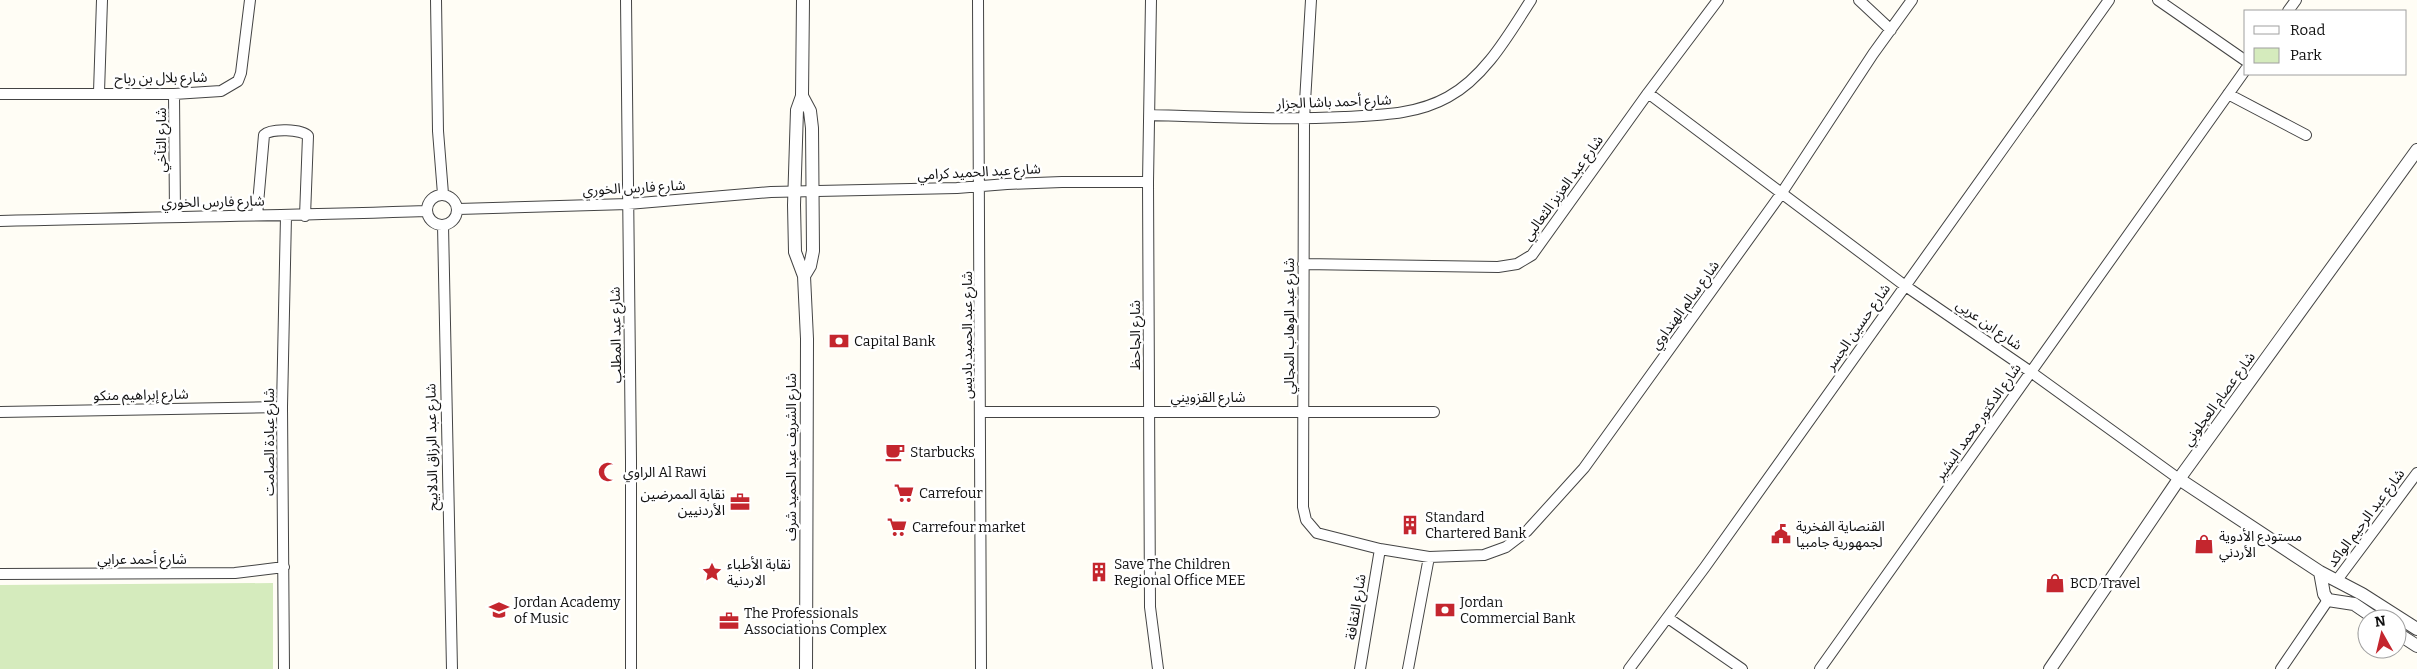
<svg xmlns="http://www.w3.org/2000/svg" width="2417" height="669" viewBox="0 0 2417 669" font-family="Bitter,'Noto Sans Arabic',serif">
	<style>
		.green { fill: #d5ebbd }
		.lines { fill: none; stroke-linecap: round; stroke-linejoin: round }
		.minor-casing { stroke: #444; stroke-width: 12 }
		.tertiary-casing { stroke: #444; stroke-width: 14 }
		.minor { stroke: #fff; stroke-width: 10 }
		.tertiary { stroke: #fff; stroke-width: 12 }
		.labels { text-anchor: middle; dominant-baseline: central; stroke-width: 5; stroke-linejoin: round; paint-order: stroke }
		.street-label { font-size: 14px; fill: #111; stroke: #fff }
		.poi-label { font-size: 14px; fill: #111; stroke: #fff; text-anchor: start }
	</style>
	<rect width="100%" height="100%" fill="#fffdf5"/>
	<!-- green -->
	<path class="green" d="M 273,583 L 273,669 L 0,669 L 0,585 Z"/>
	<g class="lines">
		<defs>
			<path id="minor" d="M 436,0 L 438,131 L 443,194
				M 626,0 L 631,460 L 631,669
				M 978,0 L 981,669
				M 1151,0 L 1148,182 L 1150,607 L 1158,669
				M 1311,0 L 1304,119 L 1303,507 L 1306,520 L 1317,533 L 1380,549 L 1429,557 L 1484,555 L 1506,547 L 1527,531 L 1584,468 L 1781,194 L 1873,54 L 1912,0
				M 1859,0 L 1891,30
				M 2158,0 L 2246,61
				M 2288,11 L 2296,0
				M 99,92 L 102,0
				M 1648,93 L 1904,285 L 2031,372 L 2179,479
				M 0,94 L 174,94 L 221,91 L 238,81 L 241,73 L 250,0
				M 174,94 L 175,216
				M 2228,94 L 2306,135
				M 1150,115 C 1214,117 1279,120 1344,117 C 1379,115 1416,115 1448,97 C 1485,77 1509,34 1531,0
				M427 210a15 15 0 1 1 30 0a15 15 0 1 1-30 0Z
				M 458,209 L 628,204 L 771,192 L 957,188 L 1007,184 L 1062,182 L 1148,182
				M 257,215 L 264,135 C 271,128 302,129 308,136 L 305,216
				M 0,221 C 142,217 285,216 427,211
				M 443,225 L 452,669
				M 1303,264 L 1498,267 L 1517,264 L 1532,255 L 1648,93 L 1718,0
				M 0,412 L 282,407
				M 982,412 L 1434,412
				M 0,574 L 235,573 L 284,567
				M 2337,580 L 2417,473
				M 1668,618 L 1742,669
				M 284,669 L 282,407 L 286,216
				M 1360,669 L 1380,549
				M 1408,669 L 1429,557
				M 1629,669 L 1705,567 L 2109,0
				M 1820,669 L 2246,69
				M 2281,669 L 2328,600"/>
			<path id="tertiary" d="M 803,0 L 802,96 L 797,110 L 794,205 L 795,252 L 804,276 L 807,339 L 806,669
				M 802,96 L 810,111 L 812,128 L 813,251 L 810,266 L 804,276
				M 2179,479 L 2320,572 L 2362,594 L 2417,629
				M 2320,572 L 2324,594 L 2328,600 L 2354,604 L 2376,619
				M 2397,633 L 2417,646
				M 2050,669 L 2179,479 L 2417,150"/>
		</defs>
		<!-- minor casing -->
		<use href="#minor" class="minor-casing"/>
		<!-- tertiary casing -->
		<use href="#tertiary" class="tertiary-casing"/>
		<!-- minor -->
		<use href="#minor" class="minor"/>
		<!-- tertiary -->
		<use href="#tertiary" class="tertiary"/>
	</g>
	<!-- icons -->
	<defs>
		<symbol id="bank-bare" viewBox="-9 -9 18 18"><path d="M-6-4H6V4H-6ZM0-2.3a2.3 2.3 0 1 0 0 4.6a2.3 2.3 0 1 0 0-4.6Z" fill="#c4262e" stroke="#fff" stroke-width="2.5" paint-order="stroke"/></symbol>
		<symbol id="cafe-bare" viewBox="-9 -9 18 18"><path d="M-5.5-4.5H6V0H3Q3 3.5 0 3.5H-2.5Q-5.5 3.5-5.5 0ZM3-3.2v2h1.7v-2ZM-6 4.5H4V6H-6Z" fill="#c4262e" stroke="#fff" stroke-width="2.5" paint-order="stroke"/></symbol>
		<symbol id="mosque-bare" viewBox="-9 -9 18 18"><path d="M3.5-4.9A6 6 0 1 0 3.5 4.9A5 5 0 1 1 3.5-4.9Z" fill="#c4262e" stroke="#fff" stroke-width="2.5" paint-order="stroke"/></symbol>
		<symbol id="supermarket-bare" viewBox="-9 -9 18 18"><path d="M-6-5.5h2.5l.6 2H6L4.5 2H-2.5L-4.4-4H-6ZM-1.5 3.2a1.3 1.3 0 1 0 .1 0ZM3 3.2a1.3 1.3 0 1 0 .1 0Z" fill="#c4262e" stroke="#fff" stroke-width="2.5" paint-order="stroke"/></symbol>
		<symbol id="office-bare" viewBox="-9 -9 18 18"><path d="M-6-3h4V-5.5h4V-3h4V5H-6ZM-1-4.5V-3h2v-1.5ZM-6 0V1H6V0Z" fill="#c4262e" stroke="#fff" stroke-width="2.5" paint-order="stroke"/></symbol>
		<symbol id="building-bare" viewBox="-9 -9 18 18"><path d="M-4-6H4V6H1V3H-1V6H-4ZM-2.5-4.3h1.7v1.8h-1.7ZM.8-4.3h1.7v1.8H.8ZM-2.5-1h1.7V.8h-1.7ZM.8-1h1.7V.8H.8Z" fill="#c4262e" stroke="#fff" stroke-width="2.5" paint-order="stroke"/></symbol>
		<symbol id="civic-bare" viewBox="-9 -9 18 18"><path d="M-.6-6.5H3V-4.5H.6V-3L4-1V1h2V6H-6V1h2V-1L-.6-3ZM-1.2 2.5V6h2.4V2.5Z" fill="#c4262e" stroke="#fff" stroke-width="2.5" paint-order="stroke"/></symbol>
		<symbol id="shop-bare" viewBox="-9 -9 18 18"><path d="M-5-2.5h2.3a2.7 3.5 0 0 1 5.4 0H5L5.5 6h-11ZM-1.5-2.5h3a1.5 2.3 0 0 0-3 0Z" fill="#c4262e" stroke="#fff" stroke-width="2.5" paint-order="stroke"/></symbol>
		<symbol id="sight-bare" viewBox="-9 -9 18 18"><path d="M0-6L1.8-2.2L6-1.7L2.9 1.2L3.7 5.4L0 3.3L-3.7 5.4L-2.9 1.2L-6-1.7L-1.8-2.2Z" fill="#c4262e" stroke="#fff" stroke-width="2.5" paint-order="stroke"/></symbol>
		<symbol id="university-bare" viewBox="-9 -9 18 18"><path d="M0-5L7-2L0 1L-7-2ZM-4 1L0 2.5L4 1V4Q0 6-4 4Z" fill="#c4262e" stroke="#fff" stroke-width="2.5" paint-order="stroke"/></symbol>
	</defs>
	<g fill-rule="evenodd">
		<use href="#bank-bare" x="825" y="327" width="28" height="28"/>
		<use href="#cafe-bare" x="881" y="438" width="28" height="28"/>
		<use href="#mosque-bare" x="594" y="458" width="28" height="28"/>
		<use href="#supermarket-bare" x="890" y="479" width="28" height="28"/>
		<use href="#office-bare" x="726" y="488" width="28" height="28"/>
		<use href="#building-bare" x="1396" y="511" width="28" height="28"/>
		<use href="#supermarket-bare" x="883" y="513" width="28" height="28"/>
		<use href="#civic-bare" x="1767" y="520" width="28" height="28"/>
		<use href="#shop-bare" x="2190" y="530" width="28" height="28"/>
		<use href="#sight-bare" x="698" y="558" width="28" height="28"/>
		<use href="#building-bare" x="1085" y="558" width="28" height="28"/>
		<use href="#shop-bare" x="2041" y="569" width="28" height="28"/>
		<use href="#university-bare" x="485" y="596" width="28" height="28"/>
		<use href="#bank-bare" x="1431" y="596" width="28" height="28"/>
		<use href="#office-bare" x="715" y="607" width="28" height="28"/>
	</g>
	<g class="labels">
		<!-- street labels -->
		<g class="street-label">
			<text transform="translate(161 78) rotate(-1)">شارع بلال بن رباح</text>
			<text transform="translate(1334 102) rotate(-2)">شارع أحمد باشا الجزار</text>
			<text transform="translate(161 140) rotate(-90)">شارع التآخي</text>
			<text transform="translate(979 172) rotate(-3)">شارع عبد الحميد كرامي</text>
			<text transform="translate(634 188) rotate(-3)">شارع فارس الخوري</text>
			<text transform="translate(1563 188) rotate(-54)">شارع عبد العزيز الثعالبي</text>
			<text transform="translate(213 202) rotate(-1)">شارع فارس الخوري</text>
			<text transform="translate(1685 305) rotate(-54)">شارع سالم الهنداوي</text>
			<text transform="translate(1989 325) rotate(35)">شارع ابن عربي</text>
			<text transform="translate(1289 326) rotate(-90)">شارع عبد الوهاب المجالي</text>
			<text transform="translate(1858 327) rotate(-55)">شارع حسين الجسر</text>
			<text transform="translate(616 335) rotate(-91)">شارع عبد المطلب</text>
			<text transform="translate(967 335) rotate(-90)">شارع عبد الحميد باديس</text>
			<text transform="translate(1135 335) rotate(-90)">شارع الجاحظ</text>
			<text transform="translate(141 395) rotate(-1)">شارع إبراهيم منكو</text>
			<text x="1208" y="397">شارع القزويني</text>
			<text transform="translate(2219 399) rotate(-54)">شارع عصام العجلوني</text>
			<text transform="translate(1978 422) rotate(-55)">شارع الدكتور محمد البشير</text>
			<text transform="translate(269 442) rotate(-90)">شارع عبادة الصامت</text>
			<text transform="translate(432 447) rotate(-91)">شارع عبد الرزاق الدلابيح</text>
			<text transform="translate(791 457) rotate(-90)">شارع الشريف عبد الحميد شرف</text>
			<text transform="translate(2366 518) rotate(-53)">شارع عبد الرحيم الواكد</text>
			<text x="142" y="559">شارع أحمد عرابي</text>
			<text transform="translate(1356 607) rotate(-81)">شارع الثقافة</text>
		</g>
		<!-- poi labels -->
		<g class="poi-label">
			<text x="854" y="341">Capital Bank</text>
			<text x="910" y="452">Starbucks</text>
			<text x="623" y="472">الراوي Al Rawi</text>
			<text x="919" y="493">Carrefour</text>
			<text x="725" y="494" text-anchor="end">نقابة الممرضين<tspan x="725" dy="16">الأردنيين</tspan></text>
			<text x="1425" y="517">Standard<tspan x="1425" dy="16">Chartered Bank</tspan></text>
			<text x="1796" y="526">القنصاية الفخرية<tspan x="1796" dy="16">لجمهورية جامبيا</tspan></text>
			<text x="912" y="527">Carrefour market</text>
			<text x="2219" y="536">مستودع الأدوية<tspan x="2219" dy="16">الأردني</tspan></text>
			<text x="727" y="564">نقابة الأطباء<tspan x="727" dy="16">الاردنية</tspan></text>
			<text x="1114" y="564">Save The Children<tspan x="1114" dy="16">Regional Office MEE</tspan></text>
			<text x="2070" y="583">BCD Travel</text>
			<text x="514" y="602">Jordan Academy<tspan x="514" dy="16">of Music</tspan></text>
			<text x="1460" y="602">Jordan<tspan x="1460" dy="16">Commercial Bank</tspan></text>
			<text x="744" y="613">The Professionals<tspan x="744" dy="16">Associations Complex</tspan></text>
		</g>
	</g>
	<!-- legend -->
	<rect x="2244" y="10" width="162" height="65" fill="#ffffff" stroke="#a0a0a0"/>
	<rect x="2254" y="26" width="25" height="8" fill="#ffffff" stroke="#a0a0a0"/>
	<text x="2290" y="35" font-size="15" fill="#111111">Road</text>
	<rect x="2254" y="48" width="25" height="15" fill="#d5ebbd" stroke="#a0a0a0"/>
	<text x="2290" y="60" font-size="15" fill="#111111">Park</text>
	<!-- north arrow -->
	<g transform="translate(2382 634) rotate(352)"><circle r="24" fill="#ffffff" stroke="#a0a0a0"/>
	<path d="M0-4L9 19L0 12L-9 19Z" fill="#c4262e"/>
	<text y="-8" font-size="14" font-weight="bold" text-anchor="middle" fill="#111111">N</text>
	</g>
</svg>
